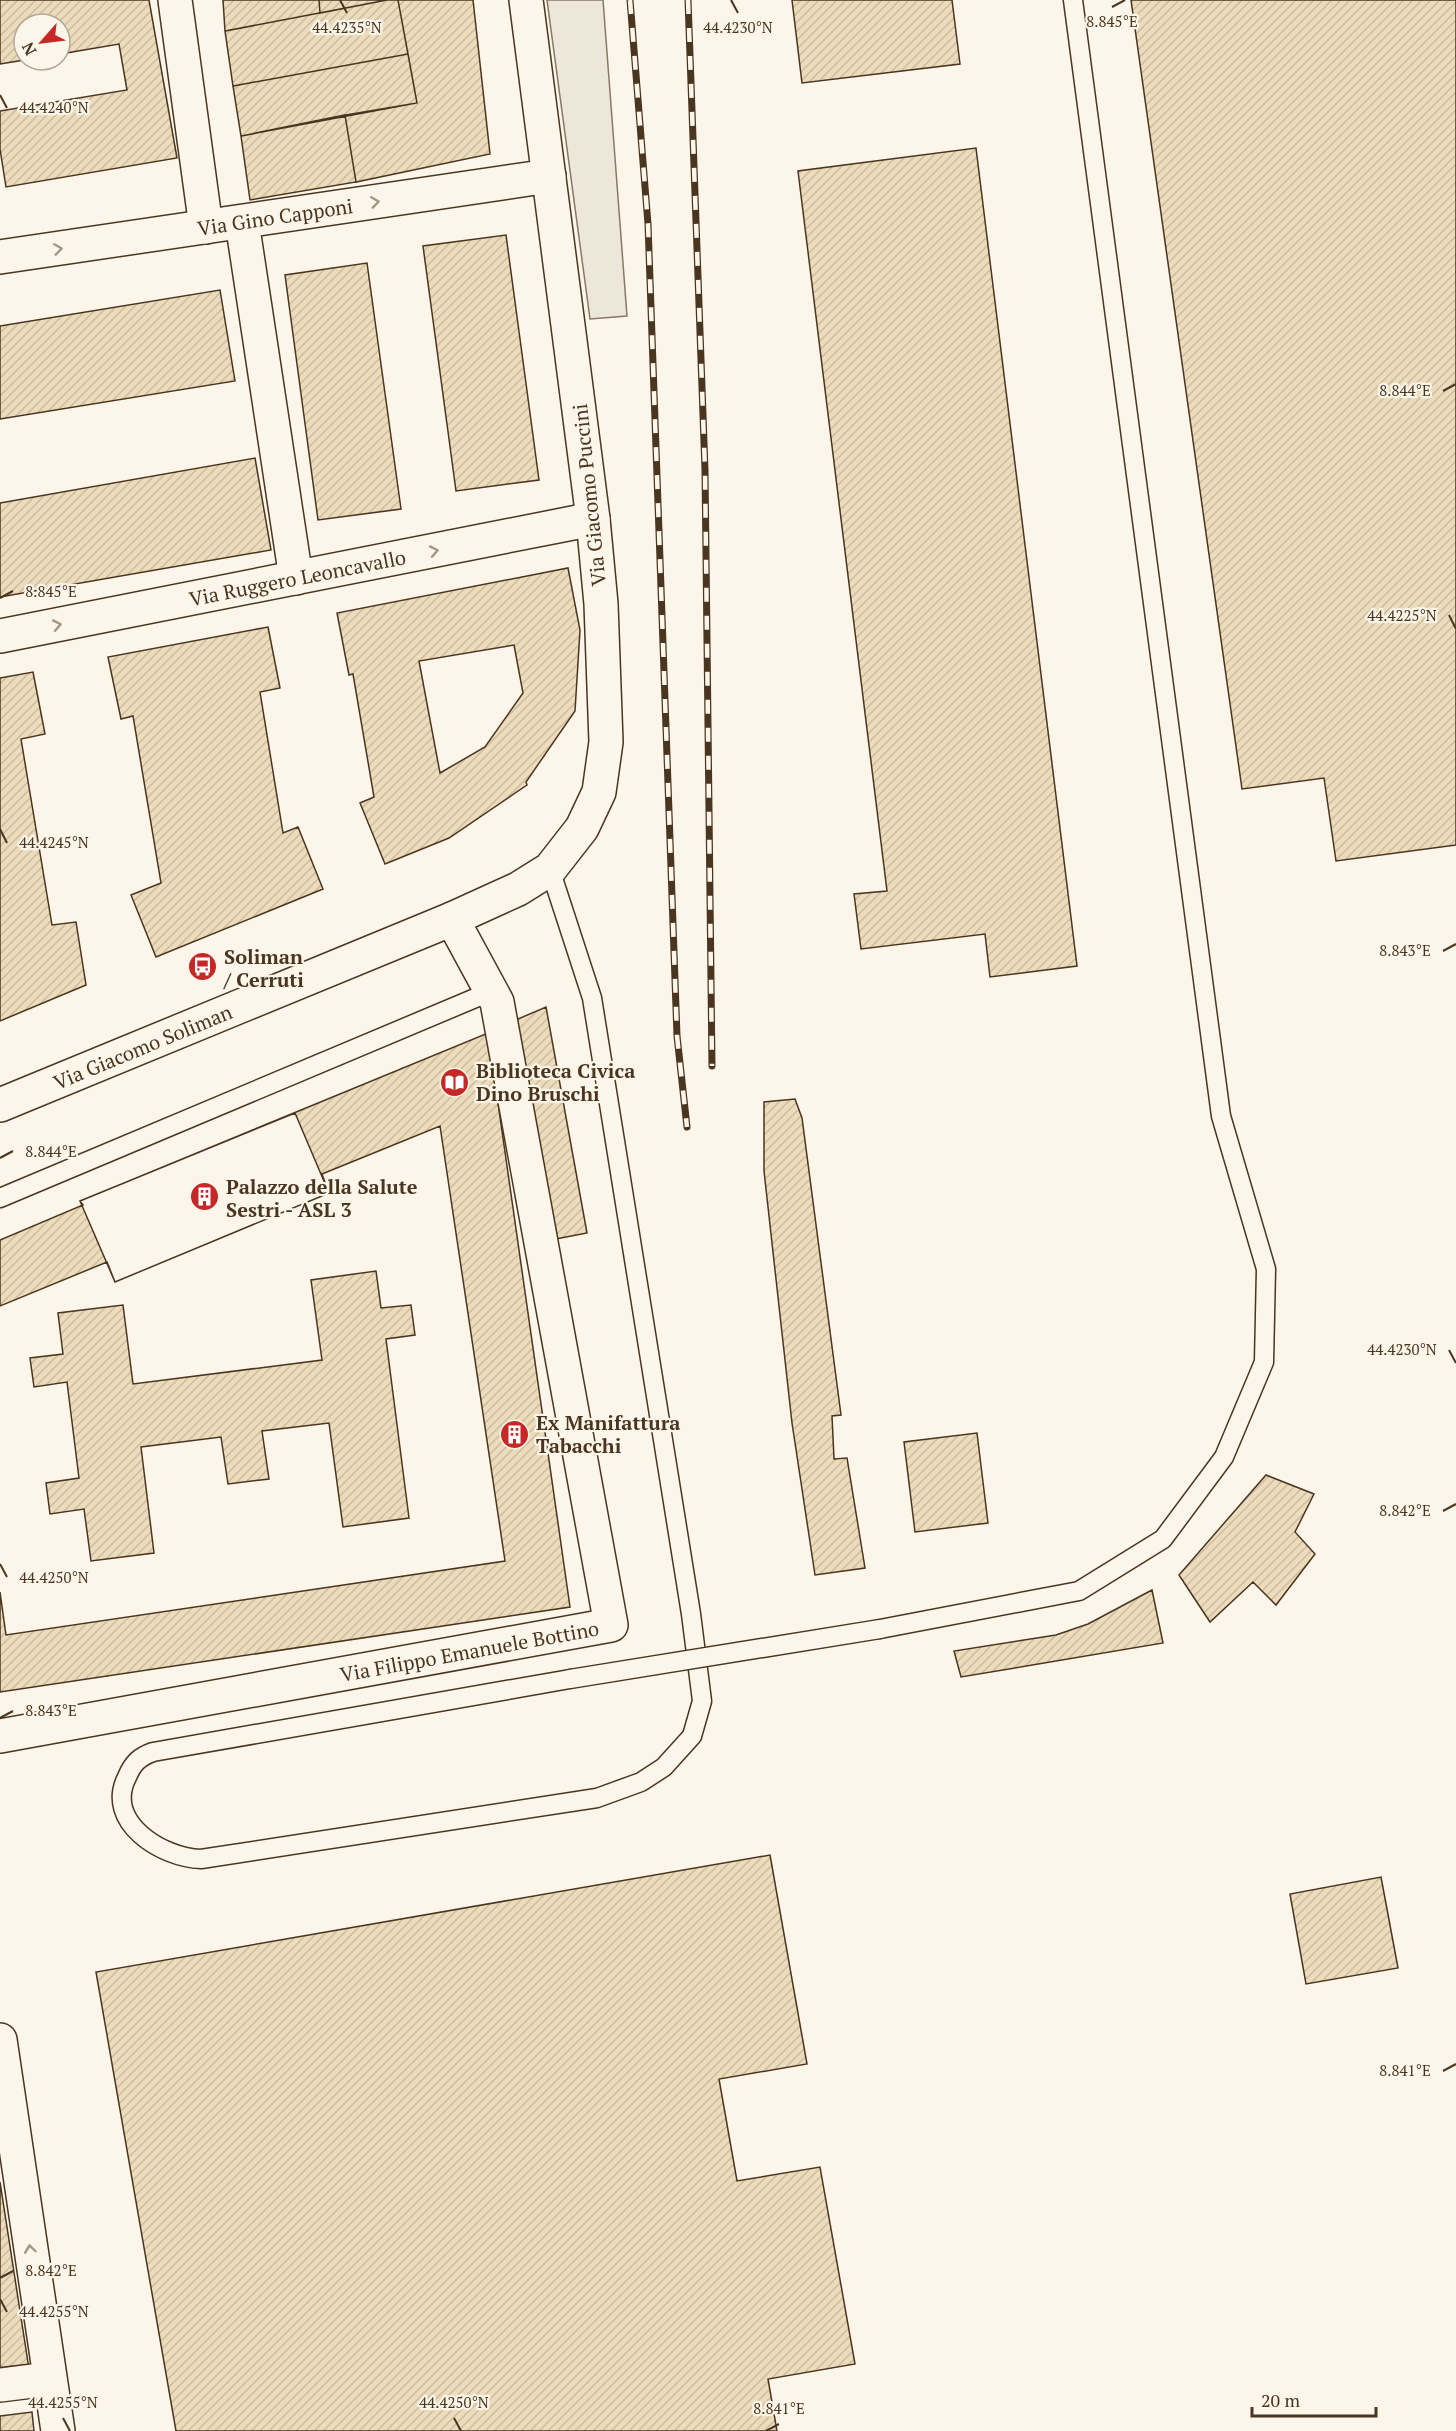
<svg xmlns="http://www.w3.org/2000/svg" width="1456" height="2431" viewBox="0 0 1456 2431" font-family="'PT Serif',serif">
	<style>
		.parking { fill: #ede7d9; stroke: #887966; stroke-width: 1.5 }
		.building { fill: url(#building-hatch); stroke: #4a3520; stroke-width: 1.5; fill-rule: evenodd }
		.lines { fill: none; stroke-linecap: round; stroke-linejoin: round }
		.lane-casing { stroke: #4a3520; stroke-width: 21 }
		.street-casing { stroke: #4a3520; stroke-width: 36 }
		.primary-casing { stroke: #4a3520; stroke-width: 36 }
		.lane { stroke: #fbf6e9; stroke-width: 18 }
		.street { stroke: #fbf6e9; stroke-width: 33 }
		.primary { stroke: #fbf6e9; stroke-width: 33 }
		.rail-casing { stroke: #4a3520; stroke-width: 7 }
		.rail { stroke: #fbf6e9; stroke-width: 4.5; stroke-dasharray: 14; stroke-linecap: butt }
		.lane-bridge-casing { stroke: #4a3520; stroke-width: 21; stroke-linecap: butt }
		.lane-bridge { stroke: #fbf6e9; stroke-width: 18 }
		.oneway { stroke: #a29684 }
		.ticks { fill: none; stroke: #4a3520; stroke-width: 2 }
		.labels { text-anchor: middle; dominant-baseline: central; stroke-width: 4.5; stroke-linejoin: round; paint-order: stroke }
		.street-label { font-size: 20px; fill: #4a3520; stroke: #fbf6e9 }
		.poi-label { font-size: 20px; font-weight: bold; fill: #4a3520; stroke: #fbf6e9; text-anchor: start }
		.ticks-label { font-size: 15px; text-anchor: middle; fill: #4a3520; stroke: #fbf6e9; stroke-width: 4.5; stroke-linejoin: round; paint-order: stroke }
	</style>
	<defs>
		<pattern id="building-hatch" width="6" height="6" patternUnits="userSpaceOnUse" patternTransform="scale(1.5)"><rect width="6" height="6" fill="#ecdcbc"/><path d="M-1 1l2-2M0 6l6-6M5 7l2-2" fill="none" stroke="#ccbda1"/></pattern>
	</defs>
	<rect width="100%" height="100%" fill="#fbf6e9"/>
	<!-- parking -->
	<path class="parking" d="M 547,0 L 603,0 L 627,316 L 590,319 Z"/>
	<!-- building -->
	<path class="building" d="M 0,0 L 149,0 L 177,158 L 6,187 L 0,149 L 0,111 L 127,90 L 119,44 L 60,54 L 60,24 L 24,24 L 24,60 L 0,64 Z
		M 223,0 L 319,0 L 320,13 L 225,31 Z
		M 319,0 L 387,0 L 320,13 Z
		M 387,0 L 398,0 L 408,54 L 233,86 L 225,31 Z
		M 398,0 L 473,0 L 490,154 L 356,182 L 345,115 L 417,103 Z
		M 792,0 L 952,0 L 960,64 L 802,83 Z
		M 1131,0 L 1456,0 L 1456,845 L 1336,861 L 1324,778 L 1242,789 Z
		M 408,54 L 417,103 L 241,136 L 233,86 Z
		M 345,115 L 356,182 L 250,200 L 241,136 Z
		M 976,148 L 1077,966 L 990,977 L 985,934 L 861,949 L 854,894 L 887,891 L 798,171 Z
		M 506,235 L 539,480 L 456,491 L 423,246 Z
		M 367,263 L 401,509 L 318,520 L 285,275 Z
		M 220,290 L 235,381 L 0,419 L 0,326 Z
		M 255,458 L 271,550 L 0,597 L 0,503 Z
		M 568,568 L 580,630 L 575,711 L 526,782 L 527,785 L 449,838 L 385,864 L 360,803 L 374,797 L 353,674 L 349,675 L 337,613 ZM 514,645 L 523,693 L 485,747 L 440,773 L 419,661 Z
		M 268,627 L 280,688 L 260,692 L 283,833 L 298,827 L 323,889 L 156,957 L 131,895 L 161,883 L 133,716 L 121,719 L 108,657 Z
		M 33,672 L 45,734 L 21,739 L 52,925 L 76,922 L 86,985 L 0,1021 L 0,678 Z
		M 546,1007 L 587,1233 L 545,1241 L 504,1025 Z
		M 488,1033 L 570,1607 L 0,1692 L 0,1592 L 6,1635 L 505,1561 L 440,1126 L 322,1174 L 329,1193 L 115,1282 L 107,1262 L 0,1306 L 0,1240 L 83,1205 L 80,1201 Z
		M 795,1099 L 802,1118 L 841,1415 L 832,1416 L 834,1459 L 847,1458 L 865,1568 L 815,1575 L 792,1423 L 764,1171 L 764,1102 Z
		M 295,1113 L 329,1193 L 115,1282 L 80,1201 Z
		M 376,1271 L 381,1308 L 411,1305 L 415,1335 L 386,1339 L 409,1518 L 343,1527 L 329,1423 L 262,1431 L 269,1479 L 228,1484 L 221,1437 L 141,1447 L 154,1553 L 91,1561 L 84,1509 L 50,1514 L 46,1483 L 79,1478 L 67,1382 L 34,1387 L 30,1358 L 63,1354 L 58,1313 L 123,1305 L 133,1384 L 322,1360 L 311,1280 Z
		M 977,1433 L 988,1523 L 915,1532 L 904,1442 Z
		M 1266,1475 L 1314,1494 L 1295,1532 L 1315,1554 L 1276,1605 L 1253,1582 L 1210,1622 L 1179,1575 Z
		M 1152,1590 L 1163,1643 L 961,1677 L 954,1651 L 1056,1635 L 1088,1624 Z
		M 770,1855 L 807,2064 L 719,2079 L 737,2181 L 820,2167 L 855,2364 L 768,2379 L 777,2431 L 176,2431 L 96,1972 Z
		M 1381,1877 L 1398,1968 L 1306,1984 L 1290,1894 Z
		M 0,2182 L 29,2369 L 0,2372 Z
		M 32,2412 L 34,2431 L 0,2431 L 0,2416 Z"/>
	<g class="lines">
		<defs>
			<path id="lane" d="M 550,869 L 592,998 L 691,1614 L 702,1701 L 692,1736 L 664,1767 L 641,1782 L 597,1798 L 201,1859 C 162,1858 104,1822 127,1777 C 133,1763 139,1757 153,1752 L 570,1679
				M 0,1198 L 492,991
				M 880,1629 L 1079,1591 L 1163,1539 L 1224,1457 L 1264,1362 L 1266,1269 L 1221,1116 L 1073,0"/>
			<g id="street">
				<path d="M 175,0 L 206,227"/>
				<path d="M 242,222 L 296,578"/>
				<path id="s1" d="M 0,257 L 549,176"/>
				<path id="s2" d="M 0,636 L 593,519"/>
				<path id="s3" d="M 0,1736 L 611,1625 L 497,1002 L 452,919"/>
				<path d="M 0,2040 L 58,2431"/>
				<path d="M 0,2385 L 49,2379"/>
			</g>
			<g id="primary">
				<path id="s4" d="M 0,1105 L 452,919 L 518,889 L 550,869 L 582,828 L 599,792 L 606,742 L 601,604 L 593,519 L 526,0"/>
			</g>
		</defs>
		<!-- lane casing -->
		<use href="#lane" class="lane-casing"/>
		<!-- street casing -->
		<use href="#street" class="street-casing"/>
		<!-- primary casing -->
		<use href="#primary" class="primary-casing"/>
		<!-- lane -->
		<use href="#lane" class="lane"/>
		<!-- street -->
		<use href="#street" class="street"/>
		<!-- primary -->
		<use href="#primary" class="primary"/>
		<defs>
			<path id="rail" d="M 630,0 L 648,224 L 677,1036 L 687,1127
				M 688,0 L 705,470 L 712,1066"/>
		</defs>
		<!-- rail casing -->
		<use href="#rail" class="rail-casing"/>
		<!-- rail -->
		<use href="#rail" class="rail"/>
		<defs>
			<path id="lane-bridge" d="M 570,1679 L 880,1629"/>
		</defs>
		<!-- lane-bridge casing -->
		<use href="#lane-bridge" class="lane-bridge-casing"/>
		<!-- lane-bridge -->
		<use href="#lane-bridge" class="lane-bridge"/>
	</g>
	<!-- one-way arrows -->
	<defs><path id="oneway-chevron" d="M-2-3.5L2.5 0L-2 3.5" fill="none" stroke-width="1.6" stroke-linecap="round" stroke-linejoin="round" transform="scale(1.5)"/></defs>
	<g class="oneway">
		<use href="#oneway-chevron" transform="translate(375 202) rotate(-8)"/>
		<use href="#oneway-chevron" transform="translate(58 249) rotate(-8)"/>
		<use href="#oneway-chevron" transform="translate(434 551) rotate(-11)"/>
		<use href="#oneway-chevron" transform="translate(57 625) rotate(-11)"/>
		<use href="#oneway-chevron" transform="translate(30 2249) rotate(-98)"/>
	</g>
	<!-- ticks -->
	<path class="ticks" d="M 340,0 L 347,13M 731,0 L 738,13M 1112,7 L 1125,0M 0,95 L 7,108M 1443,391 L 1456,384M 0,598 L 13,591M 1449,615 L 1456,629M 0,829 L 7,843M 1443,951 L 1456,944M 0,1158 L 13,1151M 1449,1350 L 1456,1363M 1443,1511 L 1456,1504M 0,1564 L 7,1577M 0,1718 L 13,1711M 1443,2071 L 1456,2064M 0,2278 L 13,2271M 0,2299 L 7,2312M 63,2418 L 70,2431M 454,2418 L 461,2431M 766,2431 L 779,2424"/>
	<!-- icons -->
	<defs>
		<symbol id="bus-disc" viewBox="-11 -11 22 22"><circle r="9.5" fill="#c62828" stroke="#fbf6e9"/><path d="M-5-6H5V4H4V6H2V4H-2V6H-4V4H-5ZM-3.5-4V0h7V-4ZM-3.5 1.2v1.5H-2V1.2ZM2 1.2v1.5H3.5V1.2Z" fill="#fff"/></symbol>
		<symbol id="library-disc" viewBox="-11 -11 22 22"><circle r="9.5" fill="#c62828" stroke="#fbf6e9"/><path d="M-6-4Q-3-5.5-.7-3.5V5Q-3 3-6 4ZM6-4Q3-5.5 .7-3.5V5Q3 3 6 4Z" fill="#fff"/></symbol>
		<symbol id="building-disc" viewBox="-11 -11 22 22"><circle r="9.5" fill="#c62828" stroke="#fbf6e9"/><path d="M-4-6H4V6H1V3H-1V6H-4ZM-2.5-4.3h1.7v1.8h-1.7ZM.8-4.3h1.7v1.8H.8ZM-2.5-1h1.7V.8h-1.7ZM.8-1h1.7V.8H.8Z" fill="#fff"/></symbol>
	</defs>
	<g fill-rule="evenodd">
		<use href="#bus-disc" x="186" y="950" width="33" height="33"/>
		<use href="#library-disc" x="438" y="1066" width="33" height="33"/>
		<use href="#building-disc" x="188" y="1180" width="33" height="33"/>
		<use href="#building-disc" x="498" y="1418" width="33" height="33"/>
	</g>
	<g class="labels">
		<!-- street labels -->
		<g class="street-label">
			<text stroke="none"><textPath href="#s1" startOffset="278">Via Gino Capponi</textPath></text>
			<text transform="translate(589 495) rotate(-96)">Via Giacomo Puccini</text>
			<text stroke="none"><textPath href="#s2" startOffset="303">Via Ruggero Leoncavallo</textPath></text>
			<text stroke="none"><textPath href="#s4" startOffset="154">Via Giacomo Soliman</textPath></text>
			<text stroke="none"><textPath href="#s3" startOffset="477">Via Filippo Emanuele Bottino</textPath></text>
		</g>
		<!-- poi labels -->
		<g class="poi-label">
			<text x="224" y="956">Soliman<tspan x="224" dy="23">/ Cerruti</tspan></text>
			<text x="476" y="1070">Biblioteca Civica<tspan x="476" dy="23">Dino Bruschi</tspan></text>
			<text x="226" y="1186">Palazzo della Salute<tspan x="226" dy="23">Sestri - ASL 3</tspan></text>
			<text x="536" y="1422">Ex Manifattura<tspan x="536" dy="23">Tabacchi</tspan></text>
		</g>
	</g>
	<g class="ticks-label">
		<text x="1112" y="27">8.845°E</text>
		<text x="347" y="33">44.4235°N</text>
		<text x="738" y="33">44.4230°N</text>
		<text x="54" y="113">44.4240°N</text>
		<text x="1405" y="396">8.844°E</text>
		<text x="51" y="597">8.845°E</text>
		<text x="1402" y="621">44.4225°N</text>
		<text x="54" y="848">44.4245°N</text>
		<text x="1405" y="956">8.843°E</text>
		<text x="51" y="1157">8.844°E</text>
		<text x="1402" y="1355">44.4230°N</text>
		<text x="1405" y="1516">8.842°E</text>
		<text x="54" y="1583">44.4250°N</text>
		<text x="51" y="1716">8.843°E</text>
		<text x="1405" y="2076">8.841°E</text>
		<text x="51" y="2276">8.842°E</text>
		<text x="54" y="2317">44.4255°N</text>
		<text x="63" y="2408">44.4255°N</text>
		<text x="454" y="2408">44.4250°N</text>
		<text x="779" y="2414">8.841°E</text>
	</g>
	<!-- north arrow -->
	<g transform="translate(42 42) rotate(242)"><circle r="28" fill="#fbf6e9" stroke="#b4a999" stroke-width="1.5"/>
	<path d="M0-4.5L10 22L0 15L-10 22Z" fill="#c62828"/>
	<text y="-9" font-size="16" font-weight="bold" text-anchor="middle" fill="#4a3520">N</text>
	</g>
	<!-- scale -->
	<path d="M1252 2407v9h124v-9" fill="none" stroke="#4a3520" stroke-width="3"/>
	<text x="1261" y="2407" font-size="18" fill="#4a3520" stroke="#fbf6e9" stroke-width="4.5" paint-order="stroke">20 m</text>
</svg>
